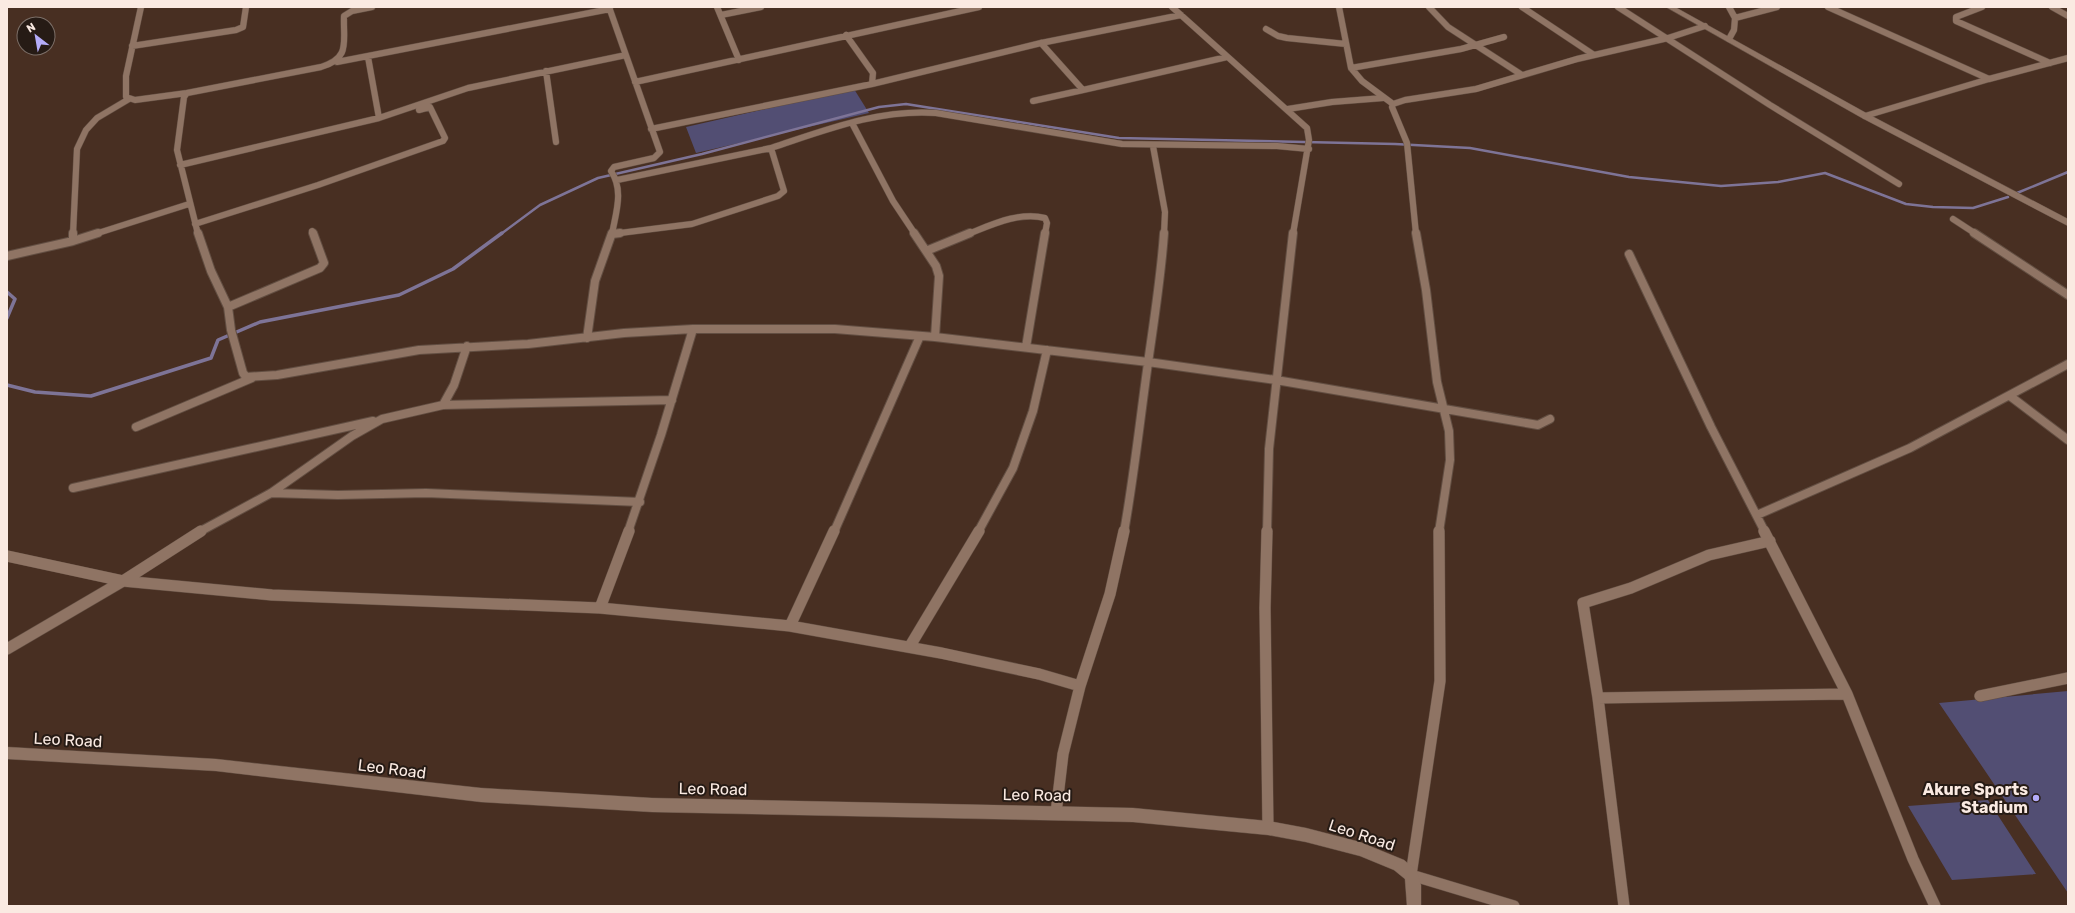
<svg xmlns="http://www.w3.org/2000/svg" width="2075" height="913" viewBox="0 0 2075 913" font-family="Rubik,sans-serif">
	<style>
		.green { fill: #524e73 }
		.lines { fill: none; stroke-linecap: round; stroke-linejoin: round }
		.stream-far1 { stroke: #7e7497; stroke-width: 2.5 }
		.stream { stroke: #7e7497; stroke-width: 3.5 }
		.minor-far2-casing { stroke: #624e42; stroke-width: 7 }
		.minor-far1-casing { stroke: #624e42; stroke-width: 10 }
		.minor-casing { stroke: #624e42; stroke-width: 12 }
		.tertiary-casing { stroke: #624e42; stroke-width: 1 }
		.minor-far2 { stroke: #8f7464; stroke-width: 6 }
		.minor-far1 { stroke: #8f7464; stroke-width: 8 }
		.minor { stroke: #8f7464; stroke-width: 11 }
		.tertiary { fill: #8f7464; fill-rule: evenodd }
		.poi-dot { fill: #b4acf9; stroke: #261b15; stroke-width: 1.5 }
		.labels { text-anchor: middle; dominant-baseline: central; stroke-width: 4; stroke-linejoin: round; paint-order: stroke }
		.near-street-label { font-size: 16px; fill: #faeae2; stroke: #261b15 }
		.near-poi-label { font-size: 16px; font-weight: bold; fill: #faeae2; stroke: #261b15; text-anchor: end }
	</style>
	<rect width="100%" height="100%" fill="#482f22"/>
	<!-- green -->
	<path class="green" d="M 854,89 L 869,113 L 696,153 L 686,127 Z
		M 2068,691 L 2068,893 L 1939,703 Z
		M 1988,800 L 2036,874 L 1952,880 L 1908,806 Z"/>
	<g class="lines">
		<!-- stream-far1 -->
		<path class="stream-far1" d="M 2017,193 L 2068,172
			M 501,234 L 540,205 L 598,178 L 702,154 L 879,107 L 906,104 L 1119,138 L 1395,144 L 1470,148 L 1629,177 L 1721,186 L 1778,182 L 1825,173 L 1906,204 L 1933,207 L 1973,208 L 2008,197"/>
		<!-- stream -->
		<path class="stream" d="M 7,292 L 15,299 L 7,318
			M 7,385 L 35,392 L 91,396 L 211,358 L 218,340 L 260,322 L 399,295 L 453,269 L 502,233"/>
		<defs>
			<path id="minor-far2" d="M 141,7 L 126,76 L 126,97 L 135,100 L 187,93
				M 609,7 L 660,152 L 654,158 L 614,167 L 611,171 C 624,190 616,212 612,234
				M 717,7 L 739,60
				M 1172,7 L 1307,128 L 1309,140 L 1293,234
				M 1339,7 L 1351,68 L 1362,81 L 1393,104
				M 1429,7 L 1448,27 L 1522,75
				M 1522,7 L 1594,55
				M 1618,7 L 1770,105 L 1899,184
				M 1729,7 L 1735,18
				M 1828,7 L 1989,79
				M 1982,7 L 1956,17 L 1956,21 L 2050,63
				M 2052,7 L 2068,16
				M 721,15 L 761,7
				M 1266,29 L 1278,36 L 1287,38 L 1346,44
				M 846,35 L 873,73 L 872,84
				M 1729,39 L 1734,30 L 1735,18 L 1777,7
				M 1041,43 L 1083,90 L 1227,57
				M 132,46 L 236,30 L 243,27 L 246,7
				M 368,57 L 379,118
				M 337,62 L 610,9
				M 1351,68 L 1461,49 L 1504,37
				M 546,71 L 556,142
				M 635,82 L 979,7
				M 1033,101 L 1083,90
				M 1393,104 L 1392,107 L 1407,143 L 1416,234
				M 1393,104 L 1405,100 L 1476,89 L 1577,59 L 1668,38 L 1705,26
				M 1288,109 L 1332,102 L 1383,98
				M 1865,116 L 1989,79 L 2068,58
				M 852,123 L 893,201 L 915,234
				M 651,129 L 872,84 L 1041,43 L 1181,15
				M 1153,146 L 1165,212 L 1164,234
				M 771,148 C 826,130 878,109 936,113 L 1122,144 L 1277,146 L 1309,149
				M 180,165 L 379,118 L 468,88 L 626,55
				M 1953,219 L 1976,234
				M 195,224 L 318,185 L 443,141 L 445,138 L 430,107 L 419,110
				M 312,231 L 313,234
				M 73,234 L 77,149 L 86,130 L 97,118 L 129,99
				M 95,234 L 189,204
				M 198,234 L 177,150 L 184,97 L 187,93 L 321,67 C 351,58 343,42 344,16 L 352,11 L 372,7
				M 612,234 L 692,224 L 778,196 L 784,191 L 771,148 L 617,180
				M 968,234 C 991,225 1020,211 1045,218 L 1047,223 L 1045,234"/>
			<path id="minor-far1" d="M 198,233 L 211,271 L 228,307 L 231,330 L 243,373 L 246,377 L 277,375 L 419,350 L 528,344 L 624,333 L 693,329 L 835,329 L 935,337 L 1148,362 L 1276,380 L 1538,425 L 1550,419
				M 914,233 L 936,266 L 939,276 L 935,337
				M 1416,233 L 1426,290 L 1437,382 L 1449,431 L 1450,460 L 1439,532
				M 1974,233 L 2068,295
				M 612,234 L 620,233
				M 73,241 L 73,233
				M 926,251 L 970,233
				M 1629,254 L 1711,427 L 1765,532
				M 7,256 L 73,241 L 98,233
				M 228,307 L 320,268 L 324,263 L 313,233
				M 587,338 L 595,281 L 612,233
				M 1026,347 L 1045,233
				M 2010,396 L 2068,440
				M 443,405 L 672,400
				M 136,427 L 252,378
				M 73,488 L 373,421
				M 271,493 L 338,495 L 426,493 L 640,502
				M 1757,515 L 1910,448 L 2068,364
				M 199,532 L 271,493 L 352,436 L 382,419 L 443,405 L 454,385 L 467,346
				M 628,532 L 661,435 L 693,329
				M 834,532 L 920,336
				M 978,532 L 1013,468 L 1033,411 L 1047,350
				M 1124,532 C 1134,476 1140,420 1148,363 C 1154,320 1161,277 1164,233
				M 1267,532 L 1269,449 L 1293,233"/>
			<path id="minor" d="M 1267,531 L 1265,608 L 1268,828
				M 1439,531 L 1440,681 L 1411,875 L 1514,906
				M 1764,531 L 1847,694 L 1913,859 L 1935,906
				M 7,556 L 123,581 L 272,595 L 600,608 L 790,626 L 941,653 L 1039,674 L 1080,686
				M 600,608 L 629,531
				M 790,626 L 834,531
				M 910,646 L 979,531
				M 7,649 L 123,581 L 201,531
				M 1980,696 L 2068,678
				M 1598,698 L 1847,694
				M 1056,813 L 1063,754 L 1080,686 L 1110,594 L 1124,531
				M 1624,906 L 1598,698 L 1583,603 L 1631,588 L 1709,555 L 1770,541"/>
			<path id="tertiary" d="M 1666,7 L 1675,7 L 1868,114 L 2068,219 L 2068,226 L 1862,118 Z
				M 7,747 L 216,759 L 481,788 L 652,798 L 1133,808 L 1268,821 L 1306,828 L 1360,842 L 1404,860 L 1416,870 L 1418,875 L 1421,885 L 1421,906 L 1407,906 L 1405,879 L 1394,870 L 1360,856 L 1306,842 L 1268,835 L 1133,822 L 652,812 L 481,802 L 216,771 L 7,759 Z"/>
		</defs>
		<!-- minor-far2 casing -->
		<use href="#minor-far2" class="minor-far2-casing"/>
		<!-- minor-far1 casing -->
		<use href="#minor-far1" class="minor-far1-casing"/>
		<!-- minor casing -->
		<use href="#minor" class="minor-casing"/>
		<!-- tertiary casing -->
		<use href="#tertiary" class="tertiary-casing"/>
		<!-- minor-far2 -->
		<use href="#minor-far2" class="minor-far2"/>
		<!-- minor-far1 -->
		<use href="#minor-far1" class="minor-far1"/>
		<!-- minor -->
		<use href="#minor" class="minor"/>
		<!-- tertiary -->
		<use href="#tertiary" class="tertiary"/>
	</g>
	<!-- markers -->
	<circle class="poi-dot" cx="2036" cy="798" r="4"/>
	<g class="labels">
		<!-- near-street labels -->
		<g class="near-street-label">
			<text transform="translate(68 740) rotate(3)">Leo Road</text>
			<text transform="translate(392 769) rotate(7)">Leo Road</text>
			<text transform="translate(713 789) rotate(1)">Leo Road</text>
			<text transform="translate(1037 795) rotate(1)">Leo Road</text>
			<text transform="translate(1362 835) rotate(18)">Leo Road</text>
		</g>
		<!-- near-poi labels -->
		<g class="near-poi-label">
			<text x="2028" y="789">Akure Sports<tspan x="2028" dy="18">Stadium</tspan></text>
		</g>
	</g>
	<!-- border -->
	<rect width="2075" height="913" fill="none" stroke="#faeae2" stroke-width="16"/>
	<!-- north arrow -->
	<g transform="translate(36 36) rotate(329)"><circle r="19" fill="#261b15" stroke="#7b6e67"/>
	<path d="M0-3L7 15L0 10L-7 15Z" fill="#b4acf9"/>
	<text y="-6" font-size="11" font-weight="bold" text-anchor="middle" fill="#faeae2">N</text>
	</g>
</svg>
